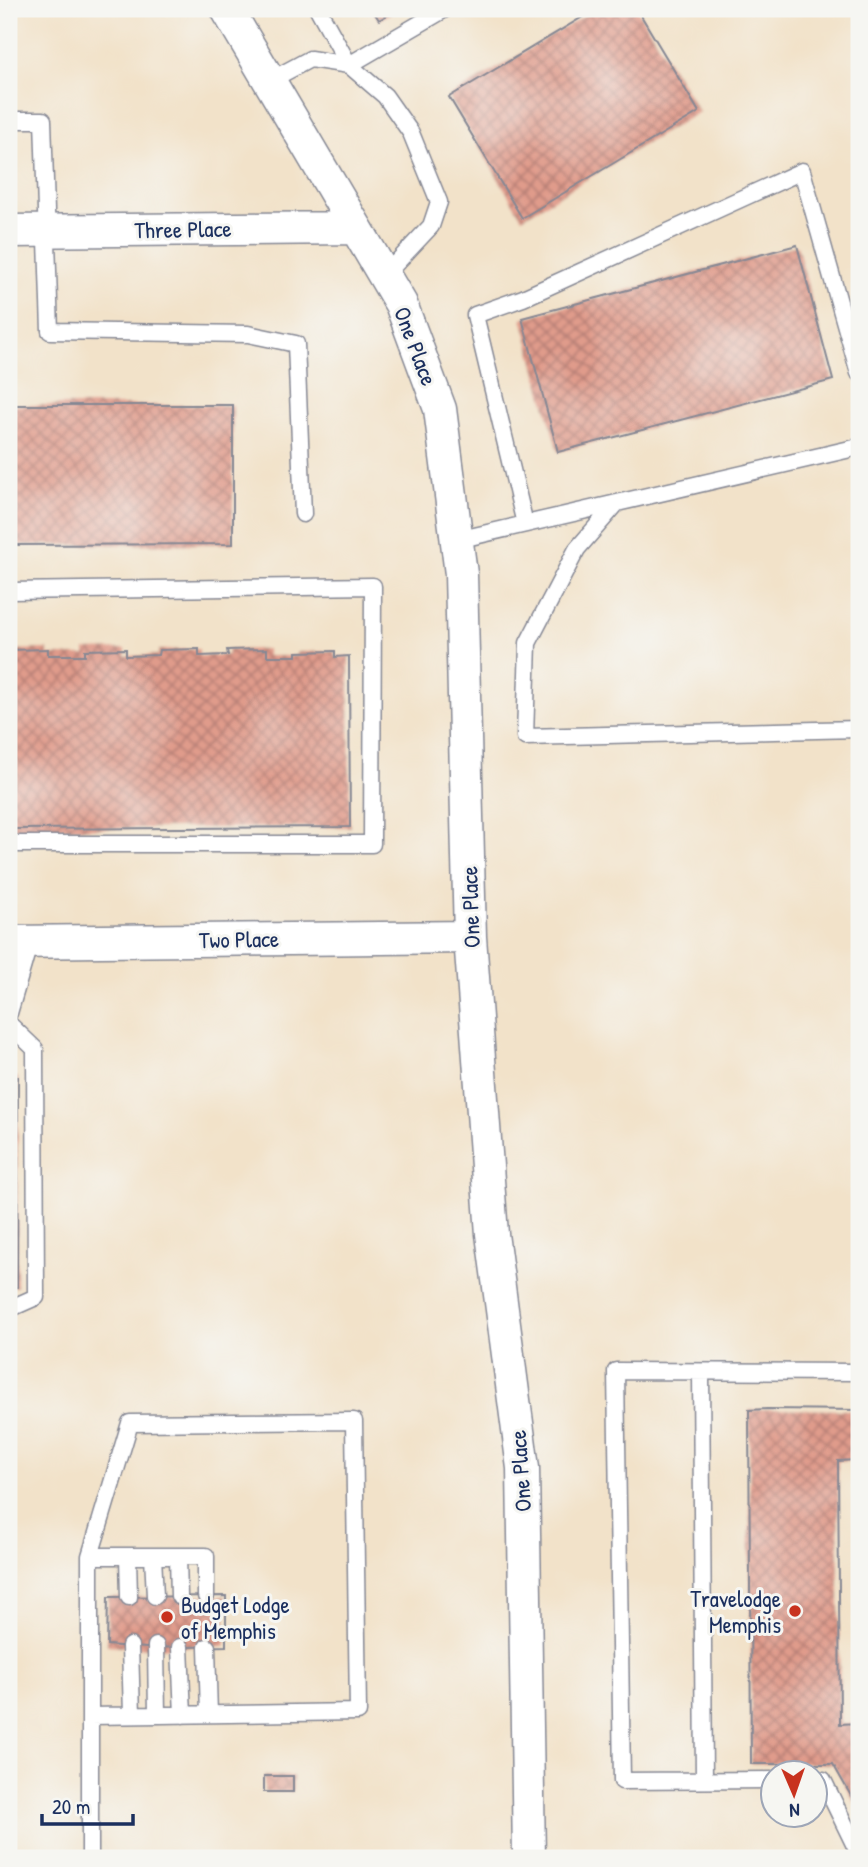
<svg xmlns="http://www.w3.org/2000/svg" width="868" height="1867" viewBox="0 0 868 1867" font-family="'Patrick Hand',sans-serif">
	<style>
		.building { fill: url(#building-cross-hatch) }
		.lines { fill: none; stroke-linecap: round; stroke-linejoin: round }
		.lane-casing { stroke: #868894; stroke-width: 19 }
		.street-casing { stroke: #868894; stroke-width: 35 }
		.lane { stroke: #fff; stroke-width: 16 }
		.street { stroke: #fff; stroke-width: 32 }
		.poi-dot { fill: #c8321e; stroke: #f6f6f2; stroke-width: 2.5 }
		.labels { text-anchor: middle; dominant-baseline: central; stroke-width: 6; stroke-linejoin: round; paint-order: stroke }
		.street-label { font-size: 23px; fill: #1b2f5e; stroke: #f6f6f2 }
		.poi-label { font-size: 23px; fill: #1b2f5e; stroke: #f6f6f2; text-anchor: end }
	</style>
	<defs>
		<pattern id="building-cross-hatch" width="8" height="8" patternUnits="userSpaceOnUse" patternTransform="scale(1.75)"><rect width="8" height="8" fill="#e09b8b"/><path d="M0 0l8 8M0 8l8-8" fill="none" stroke="#b57f75"/></pattern>
	</defs>
	<rect width="100%" height="100%" fill="#f6f6f2"/>
	<filter id="ink" filterUnits="userSpaceOnUse"><feTurbulence type="fractalNoise" baseFrequency=".0143" numOctaves="2"/><feDisplacementMap in="SourceGraphic" scale="14" xChannelSelector="R" yChannelSelector="G"/><feConvolveMatrix kernelMatrix="1 2 1 2 8 2 1 2 1" color-interpolation-filters="sRGB"/></filter>
	<filter id="wash" filterUnits="userSpaceOnUse"><feTurbulence type="fractalNoise" baseFrequency=".00686" numOctaves="4" result="noise"/><feDisplacementMap in="SourceGraphic" scale="28" xChannelSelector="R" yChannelSelector="G"/><feGaussianBlur stdDeviation="1.57" result="paint"/><feColorMatrix in="noise" values="0 0 0 0 0 0 0 0 0 0 0 0 0 0 0 0 0 1.4 0 .05"/><feComposite in="paint" operator="in"/></filter>
	<g filter="url(#wash)">
		<rect width="100%" height="100%" fill="#f2e2c9"/>
		<g id="blocks">
			<!-- building -->
			<path class="building" d="M 372,9 L 398,9 L 379,20 Z
				M 596,9 L 637,9 L 699,112 L 522,218 L 449,97 Z
				M 797,245 L 833,380 L 558,452 L 522,318 Z
				M 9,405 L 233,405 L 233,544 L 9,545 Z
				M 48,649 L 48,655 L 85,655 L 85,650 L 126,649 L 126,656 L 158,655 L 159,650 L 199,649 L 199,656 L 228,655 L 227,650 L 267,649 L 267,656 L 297,656 L 297,652 L 335,651 L 335,657 L 349,656 L 350,827 L 9,829 L 9,650 Z
				M 9,1077 L 18,1077 L 17,1287 L 9,1287 Z
				M 767,1409 L 859,1410 L 859,1499 L 856,1499 L 856,1460 L 838,1461 L 840,1724 L 859,1723 L 859,1810 L 833,1764 L 751,1764 L 749,1410 Z
				M 226,1596 L 226,1646 L 147,1648 L 107,1645 L 108,1597 Z
				M 264,1776 L 293,1776 L 293,1792 L 264,1792 Z"/>
		</g>
	</g>
	<g filter="url(#ink)">
		<use href="#blocks" fill-opacity="0" stroke="#868894" stroke-width="2"/>
		<g class="lines">
			<defs>
				<path id="lane" d="M 318,9 L 349,65 L 445,9
					M 269,81 L 310,59 L 349,65 L 385,96 L 411,133 L 439,202 L 431,226 L 384,276
					M 9,120 L 43,120 L 50,331 L 248,334 L 296,344 L 303,514
					M 617,503 L 577,549 L 528,643 L 525,737 L 859,729
					M 525,524 L 475,315 L 523,298 L 802,171 L 859,373
					M 457,540 L 859,447
					M 9,591 L 373,586 L 372,844 L 9,844
					M 9,1013 L 30,941
					M 9,1024 L 35,1049 L 36,1297 L 9,1309
					M 701,1372 L 704,1780
					M 90,1556 L 206,1556 L 206,1596
					M 128,1556 L 129,1597
					M 153,1556 L 155,1596
					M 178,1556 L 179,1596
					M 130,1646 L 132,1715
					M 156,1646 L 157,1715
					M 180,1647 L 183,1715
					M 207,1647 L 209,1714
					M 90,1716 L 358,1712 L 354,1421 L 130,1423 L 90,1556 L 90,1858
					M 774,1780 L 622,1781 L 616,1371 L 859,1372
					M 816,1780 L 823,1780 L 858,1852 L 858,1858"/>
				<path id="street" d="M 227,9 L 401,304 L 440,409 L 461,574 L 470,937 L 492,1234 L 523,1468 L 529,1858
					M 9,231 L 356,228
					M 9,942 L 470,937"/>
			</defs>
			<!-- lane casing -->
			<use href="#lane" class="lane-casing"/>
			<!-- street casing -->
			<use href="#street" class="street-casing"/>
			<!-- lane -->
			<use href="#lane" class="lane"/>
			<!-- street -->
			<use href="#street" class="street"/>
		</g>
	</g>
	<!-- markers -->
	<g class="poi-dot">
		<circle cx="795" cy="1611" r="7"/>
		<circle cx="167" cy="1617" r="7"/>
	</g>
	<g class="labels">
		<!-- street labels -->
		<g class="street-label">
			<text transform="translate(183 229) rotate(-1)">Three Place</text>
			<text transform="translate(416 346) rotate(69)">One Place</text>
			<text transform="translate(470 907) rotate(-92)">One Place</text>
			<text transform="translate(239 939) rotate(-1)">Two Place</text>
			<text transform="translate(520 1471) rotate(-94)">One Place</text>
		</g>
		<!-- poi labels -->
		<g class="poi-label">
			<text x="781" y="1598">Travelodge<tspan x="781" dy="26">Memphis</tspan></text>
			<text x="181" y="1604" text-anchor="start">Budget Lodge<tspan x="181" dy="26">of Memphis</tspan></text>
		</g>
	</g>
	<!-- margin -->
	<rect width="868" height="1867" fill="none" stroke="#f6f6f2" stroke-width="35"/>
	<!-- north arrow -->
	<g transform="translate(794 1794) rotate(178)"><circle r="33" fill="#f6f6f2" stroke="#9ea6b7" stroke-width="2"/>
	<path d="M0-5L12 26L0 18L-12 26Z" fill="#c8321e"/>
	<text y="-10" font-size="19" font-weight="bold" text-anchor="middle" fill="#1b2f5e">N</text>
	</g>
	<!-- scale -->
	<path d="M42 1814v10h91v-10" fill="none" stroke="#1b2f5e" stroke-width="3.5"/>
	<text x="52" y="1814" font-size="21" fill="#1b2f5e" stroke="#f6f6f2" stroke-width="5" paint-order="stroke">20 m</text>
</svg>
